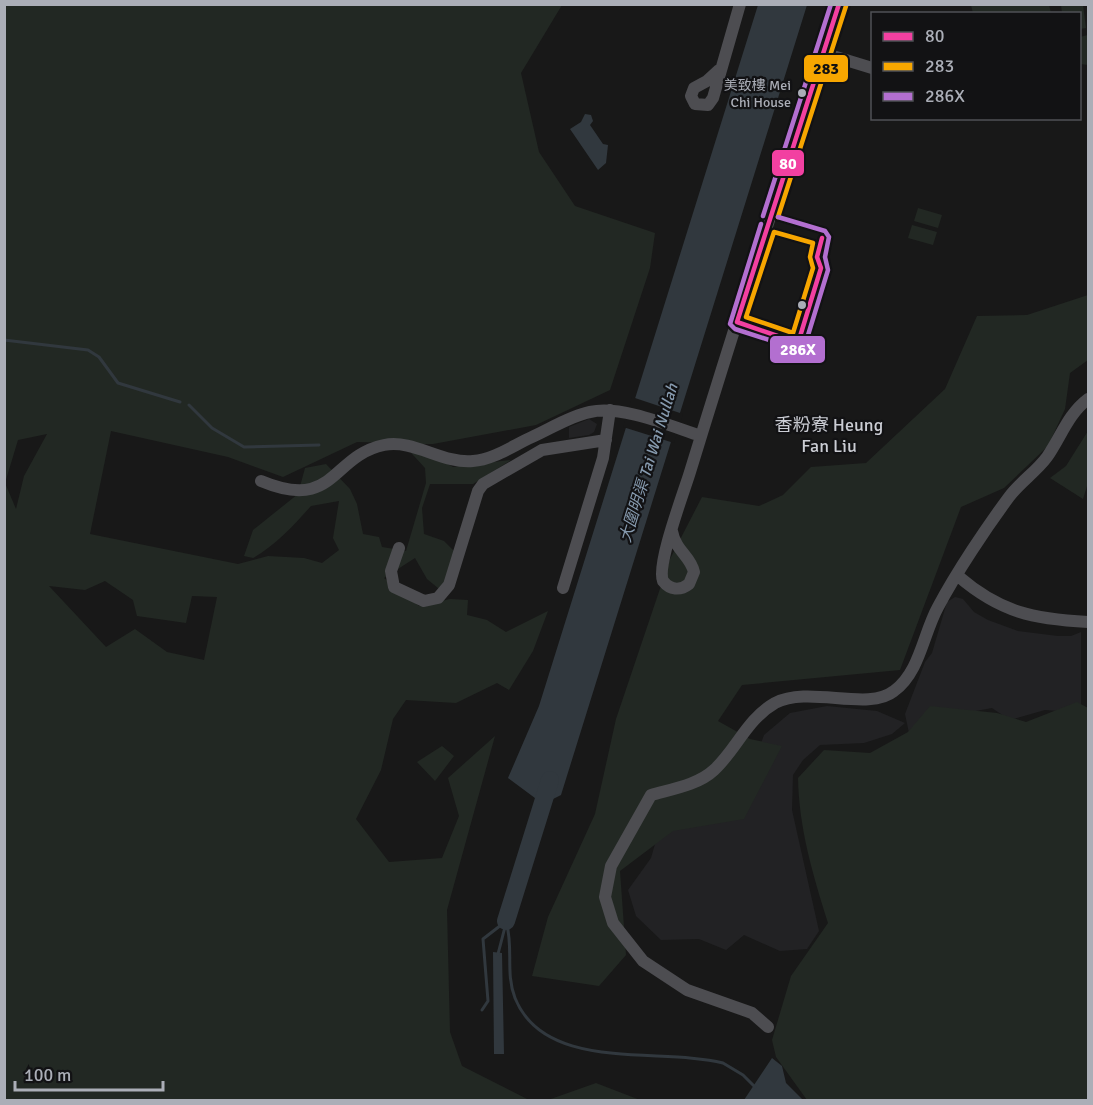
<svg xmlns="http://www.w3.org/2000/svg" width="1093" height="1105" viewBox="0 0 1093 1105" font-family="Signika,'Noto Sans TC',sans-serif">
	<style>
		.built { fill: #222224 }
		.green { fill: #222823; fill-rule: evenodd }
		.water { fill: #31383e }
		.pier { fill: #181818 }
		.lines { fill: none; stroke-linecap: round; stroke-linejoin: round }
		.stream { stroke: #31383e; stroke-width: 3 }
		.river { stroke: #31383e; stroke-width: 18 }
		.minor { stroke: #4d4d51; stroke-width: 12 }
		.bus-1-casing { stroke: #121214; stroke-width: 9 }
		.bus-2-casing { stroke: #121214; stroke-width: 9 }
		.bus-3-casing { stroke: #121214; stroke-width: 9 }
		.bus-1 { stroke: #f240a1; stroke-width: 4.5 }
		.bus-2 { stroke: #f7a600; stroke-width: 4.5 }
		.bus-3 { stroke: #b36fd0; stroke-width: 4.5 }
		.bus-dot { fill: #abaeb7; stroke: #121214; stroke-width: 2 }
		.labels { text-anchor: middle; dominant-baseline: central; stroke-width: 4.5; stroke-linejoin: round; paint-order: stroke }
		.bus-label { font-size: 14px; fill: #abaeb7; stroke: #121214; text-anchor: end }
		.water-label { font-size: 16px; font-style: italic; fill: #869aae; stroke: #121214 }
		.quarter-label { font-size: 18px; fill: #cbcdd4; stroke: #121214 }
		.line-badge { stroke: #121214; stroke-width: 2 }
		.badge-label { font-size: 16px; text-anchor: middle; font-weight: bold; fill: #fff }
		.pale-badge-label { font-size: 16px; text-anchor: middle; font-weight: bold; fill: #111 }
	</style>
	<rect width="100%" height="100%" fill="#181818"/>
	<!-- built -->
	<path class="built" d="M 589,419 L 597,424 L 594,432 L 589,435 L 569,438 L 569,427 Z
		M 955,597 L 963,599 L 974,612 L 988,620 L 1018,631 L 1058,636 L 1071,636 L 1081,632 L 1081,707 L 1072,712 L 1045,710 L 1010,720 L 992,708 L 965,713 L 910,738 L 905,714 L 925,662 L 932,653 L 947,602 Z
		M 827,706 L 877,711 L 905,723 L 892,734 L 864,743 L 820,745 L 803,760 L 793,775 L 792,810 L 819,931 L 807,949 L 780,951 L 744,935 L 726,950 L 699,939 L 661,940 L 636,916 L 628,890 L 651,858 L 657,837 L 751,770 L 764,735 L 790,713 Z"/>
	<!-- green -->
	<path class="green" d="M 4,5 L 562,5 L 521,73 L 539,152 L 575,206 L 655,233 L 650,268 L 610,390 L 536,425 L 433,444 L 411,444 L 453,467 L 511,460 L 473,484 L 430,484 L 422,508 L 424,534 L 444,541 L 459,556 L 444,593 L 427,579 L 415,558 L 384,578 L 419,606 L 450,599 L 468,600 L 467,615 L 487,620 L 506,632 L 548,611 L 533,651 L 509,690 L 497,683 L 456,703 L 406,700 L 393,719 L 381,770 L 356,819 L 389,862 L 442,858 L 459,816 L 448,778 L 495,736 L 447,910 L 450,1032 L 462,1066 L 529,1100 L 5,1100 ZM 111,431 L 228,457 L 283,477 L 357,442 L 402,443 L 425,468 L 426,483 L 406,551 L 382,547 L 379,537 L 363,534 L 357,504 L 350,489 L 326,464 L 305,468 L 298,494 L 253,530 L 244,556 L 253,558 C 276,545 293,526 311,506 L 339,501 L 333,538 L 339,550 L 322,563 L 304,558 L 268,556 L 238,564 L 90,534 ZM 47,434 L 24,476 L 16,509 L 5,483 L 18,440 ZM 105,581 L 133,600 L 137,616 L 186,623 L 192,596 L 217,597 L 204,660 L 167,652 L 135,629 L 106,647 L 49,586 L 85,590 Z
		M 971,5 L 1049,5 L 1051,13 L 973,13 Z
		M 1061,5 L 1083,5 L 1086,28 L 1080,29 L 1080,14 L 1062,13 Z
		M 1088,35 L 1088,65 L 1080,64 L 1080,37 Z
		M 918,208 L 942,215 L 938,228 L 914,221 Z
		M 912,225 L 937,232 L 933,245 L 908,238 Z
		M 1088,295 L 1088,360 L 1070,373 L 1065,409 L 1048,446 L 1004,488 L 961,507 L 900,670 L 742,685 L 718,721 L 750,739 L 782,746 L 744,819 L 673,831 L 620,871 L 626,955 L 599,986 L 532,976 L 548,917 L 595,814 L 616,719 L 670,559 L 702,497 L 759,506 L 783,495 L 811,467 L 866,463 L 945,389 L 977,316 L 1027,315 Z
		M 1088,431 L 1088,483 L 1083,499 L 1050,478 L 1066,466 Z
		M 1077,702 L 1088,708 L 1088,1100 L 807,1100 L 776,1057 L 772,1040 L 791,976 L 828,923 C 813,875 799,829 798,778 L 824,750 L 870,753 L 908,732 L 930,706 L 997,713 L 1026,722 Z
		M 442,746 L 454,756 L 435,781 L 417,762 Z
		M 596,1083 L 640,1100 L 548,1100 Z"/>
	<!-- water -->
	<path class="water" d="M 758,5 L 807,5 L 561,795 L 543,804 L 508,778 L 539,706 Z
		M 585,114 L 591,115 L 593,121 L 590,125 L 603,144 L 608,145 L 606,163 L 598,170 L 570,129 L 581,122 Z
		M 493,952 L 502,953 L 504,1054 L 494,1054 Z
		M 772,1058 L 782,1066 L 786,1083 L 803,1100 L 744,1100 Z"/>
	<!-- pier -->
	<path class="pier" d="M 632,397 L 683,414 L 674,443 L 623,427 Z"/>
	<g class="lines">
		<!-- stream -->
		<path class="stream" d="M 4,340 L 88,350 L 99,357 L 118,383 L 180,402
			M 189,405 L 212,428 L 244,447 L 319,445
			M 506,921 C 514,948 505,972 515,998 C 545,1073 660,1047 723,1063 L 743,1075 L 755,1087
			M 498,954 L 506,923
			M 482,1010 L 488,1001 L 483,939 L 505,922"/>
		<!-- river -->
		<path class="river" d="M 506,921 L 550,780"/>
		<!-- minor -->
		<path class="minor" d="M 823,53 L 872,68
			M 719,70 L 707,81 L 694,88 L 691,96 L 695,104 L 708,105 L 713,98 L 740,4
			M 261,481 C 335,512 331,456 384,445 C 414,439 442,464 473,461 C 493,460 514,445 532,437 C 550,429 570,416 590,412 C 622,405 670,426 701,436
			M 672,531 C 676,552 690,555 694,572 L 689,584 C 680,591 670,590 663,581 C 656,565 684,492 690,472 C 738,316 788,160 839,4
			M 399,548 L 391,571 L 394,587 L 424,601 L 438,598 L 449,585 L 478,491 L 483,484 L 542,450 L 606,440
			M 958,576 C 1001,613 1034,619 1088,622
			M 563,588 L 603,458 L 610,410
			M 768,1027 L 752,1013 L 687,990 L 643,961 L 613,923 L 605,897 L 611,866 L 651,795 C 672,789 698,785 714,770 C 736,750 747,719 775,703 C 809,685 868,712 894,691 C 920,672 923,634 938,607 C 956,573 986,528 1009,497 C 1020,482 1036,472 1047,457 C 1061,437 1068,414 1088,399"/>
		<defs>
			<path id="bus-1" d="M 737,322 L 839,4
				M 737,322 L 798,343 L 821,268 L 817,257 L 822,238"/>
			<path id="bus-2" d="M 778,217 L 846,6
				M 774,232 L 813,243 L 810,257 L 813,268 L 793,333 L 746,317 Z"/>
			<path id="bus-3" d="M 763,216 L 831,4
				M 761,224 L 730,324 L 735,329 L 800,350 L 805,345 L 828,270 L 825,257 L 829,237 L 825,231 L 778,217"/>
		</defs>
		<!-- bus-1 casing -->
		<use href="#bus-1" class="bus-1-casing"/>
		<!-- bus-2 casing -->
		<use href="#bus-2" class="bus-2-casing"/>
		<!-- bus-3 casing -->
		<use href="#bus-3" class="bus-3-casing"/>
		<!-- bus-1 -->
		<use href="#bus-1" class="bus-1"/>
		<!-- bus-2 -->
		<use href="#bus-2" class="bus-2"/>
		<!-- bus-3 -->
		<use href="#bus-3" class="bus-3"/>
	</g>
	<!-- markers -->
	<g class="bus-dot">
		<circle cx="802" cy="93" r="5"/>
		<circle cx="802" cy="305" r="5"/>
	</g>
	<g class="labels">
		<!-- bus labels -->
		<g class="bus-label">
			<text x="791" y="85">美致樓 Mei<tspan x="791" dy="17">Chi House</tspan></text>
		</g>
		<!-- water labels -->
		<g class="water-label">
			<text transform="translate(649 463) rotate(-73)">大圍明渠 Tai Wai Nullah</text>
		</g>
		<!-- quarter labels -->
		<g class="quarter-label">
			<text x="829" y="425">香粉寮 Heung<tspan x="829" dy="21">Fan Liu</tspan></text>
		</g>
	</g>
	<g class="line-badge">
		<rect x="803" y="54" width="46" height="29" rx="6" fill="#f7a600"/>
		<rect x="771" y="149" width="34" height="28" rx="6" fill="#f240a1"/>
		<rect x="769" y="335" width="57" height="29" rx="6" fill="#b36fd0"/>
	</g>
	<g class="badge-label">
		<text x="788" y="169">80</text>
		<text x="798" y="355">286X</text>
	</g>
	<g class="pale-badge-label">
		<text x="826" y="74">283</text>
	</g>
	<!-- border -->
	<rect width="1093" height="1105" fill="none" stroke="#abaeb7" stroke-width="12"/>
	<!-- legend -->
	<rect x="871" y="12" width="210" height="108" fill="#121214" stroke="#4f5055" stroke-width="1.5"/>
	<rect x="883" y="32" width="30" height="9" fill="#f240a1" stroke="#4f5055" stroke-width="1.5"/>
	<text x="925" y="42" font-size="18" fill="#abaeb7">80</text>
	<rect x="883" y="62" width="30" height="9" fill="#f7a600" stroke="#4f5055" stroke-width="1.5"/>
	<text x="925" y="72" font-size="18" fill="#abaeb7">283</text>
	<rect x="883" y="92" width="30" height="9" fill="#b36fd0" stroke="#4f5055" stroke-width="1.5"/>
	<text x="925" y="102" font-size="18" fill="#abaeb7">286X</text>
	<!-- scale -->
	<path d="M15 1081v9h148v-9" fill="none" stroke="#abaeb7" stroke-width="3"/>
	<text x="24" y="1081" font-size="18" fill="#abaeb7" stroke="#121214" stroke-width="4.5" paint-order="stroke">100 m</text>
</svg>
